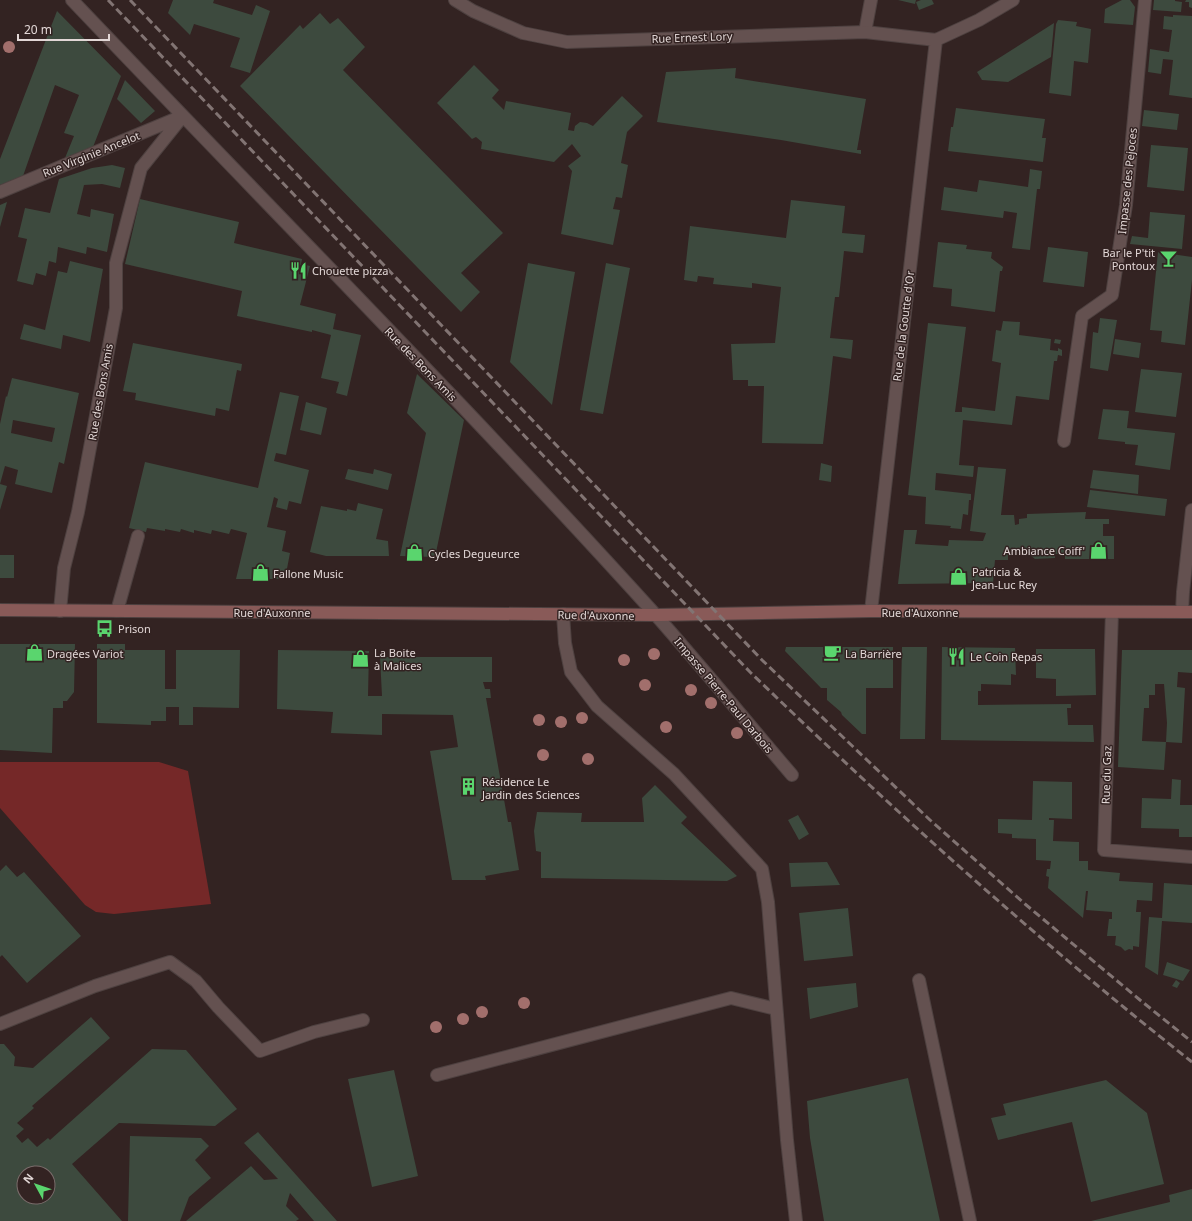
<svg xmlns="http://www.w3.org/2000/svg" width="1192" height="1221" viewBox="0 0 1192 1221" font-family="'Noto Sans',sans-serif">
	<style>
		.green { fill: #752828 }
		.building { fill: #3d4a3e; fill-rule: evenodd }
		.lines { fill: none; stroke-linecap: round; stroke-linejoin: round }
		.service-casing { stroke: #4e4140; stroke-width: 14 }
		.minor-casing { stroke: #4e4140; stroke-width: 14 }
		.secondary-casing { stroke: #4e4140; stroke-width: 14 }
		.service { stroke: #645150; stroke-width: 12 }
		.minor { stroke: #645150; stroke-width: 12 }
		.secondary { stroke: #895a58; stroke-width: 12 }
		.rail { stroke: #827473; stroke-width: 3; stroke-dasharray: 8 4; stroke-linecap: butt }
		.tree { fill: #a26f6c }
		.labels { text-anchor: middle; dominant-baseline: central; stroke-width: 3; stroke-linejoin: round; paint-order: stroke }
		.street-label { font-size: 11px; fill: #e2d7d6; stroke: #332322 }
		.poi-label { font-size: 11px; fill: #e2d7d6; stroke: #332322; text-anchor: start }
	</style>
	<rect width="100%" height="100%" fill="#332322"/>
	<!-- green -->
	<path class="green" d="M 0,762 L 159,762 L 188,771 L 211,904 L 114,914 L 96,912 L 85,905 L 0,808 Z"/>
	<!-- building -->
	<path class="building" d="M 173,0 L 214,0 L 213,3 L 252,15 L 256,5 L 270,11 L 250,73 L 230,67 L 240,38 L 194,24 L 190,35 L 168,13 Z
		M 898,0 L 916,0 L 915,4 Z
		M 921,0 L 932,0 L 934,4 L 919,10 L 916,2 Z
		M 1122,0 L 1130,0 L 1135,7 L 1133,25 L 1104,23 L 1105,9 Z
		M 1154,0 L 1175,0 L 1175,1 L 1182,2 L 1181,12 L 1153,10 Z
		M 1186,0 L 1192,0 L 1192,8 L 1189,7 L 1189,2 L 1185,2 Z
		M 57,11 L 121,76 L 93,147 L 65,158 L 74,136 L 64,133 L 79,95 L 55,85 L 23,176 L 0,185 L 0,159 Z
		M 320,13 L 330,24 L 338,18 L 365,47 L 343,70 L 503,233 L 461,273 L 480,292 L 461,312 L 240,86 L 300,25 L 303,29 Z
		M 1173,15 L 1192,16 L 1192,98 L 1169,95 L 1173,60 L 1163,59 L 1161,74 L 1148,72 L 1150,49 L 1169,52 L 1172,30 L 1163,29 L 1164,16 L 1173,17 Z
		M 1058,20 L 1077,22 L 1076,26 L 1091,29 L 1088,63 L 1074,61 L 1071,96 L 1049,93 L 1056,24 Z
		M 1054,23 L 1051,57 L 1008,82 L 982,80 L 977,72 Z
		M 474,65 L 499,90 L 492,98 L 504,110 L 506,101 L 571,113 L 568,130 L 574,131 L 575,126 L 580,122 L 587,123 L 593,126 L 622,96 L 643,116 L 627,132 L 621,163 L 628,165 L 622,198 L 616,197 L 613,209 L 620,210 L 613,245 L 561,234 L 572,171 L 568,166 L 581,156 L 572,144 L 554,162 L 481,149 L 482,142 L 476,137 L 472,139 L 437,103 Z
		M 736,68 L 735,78 L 866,99 L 857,150 L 861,150 L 861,154 L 781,140 L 657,122 L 666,72 Z
		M 125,80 L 155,111 L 141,123 L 117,99 Z
		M 956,108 L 1045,119 L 1042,138 L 1046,138 L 1043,162 L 948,151 L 951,127 L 953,127 Z
		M 1144,110 L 1179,114 L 1177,130 L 1142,126 Z
		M 1151,145 L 1188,148 L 1184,191 L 1147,187 Z
		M 112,165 L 125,168 L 120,188 L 102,184 L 84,185 L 77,214 L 90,217 L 91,209 L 114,214 L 107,252 L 87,247 L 86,254 L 58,247 L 56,263 L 49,261 L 46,276 L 36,273 L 33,285 L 17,281 L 27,239 L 18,237 L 25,208 L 50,213 L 59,179 L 92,168 Z
		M 1030,169 L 1042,171 L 1040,189 L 1037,189 L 1030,250 L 1012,248 L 1017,213 L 1004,211 L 1003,218 L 941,210 L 944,187 L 977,192 L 979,180 L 1028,187 Z
		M 140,199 L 239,222 L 234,243 L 302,259 L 301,264 L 310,266 L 300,305 L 336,314 L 333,329 L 361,335 L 347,396 L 336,393 L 339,382 L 321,378 L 331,335 L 312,330 L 312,332 L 237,316 L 242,291 L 125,264 Z
		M 791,200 L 845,206 L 842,233 L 865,235 L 863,253 L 844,251 L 839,297 L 835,297 L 830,338 L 853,340 L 851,359 L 833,356 L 823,444 L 762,443 L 764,386 L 748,386 L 748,380 L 733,380 L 731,344 L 775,343 L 781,287 L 752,283 L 752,288 L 713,284 L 714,278 L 698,276 L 697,282 L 684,280 L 690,226 L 786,238 Z
		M 7,202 L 0,227 L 0,205 Z
		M 1150,212 L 1185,215 L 1182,249 L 1130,244 L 1132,236 L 1148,238 Z
		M 938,242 L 967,245 L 966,249 L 992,252 L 991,258 L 1003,267 L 1002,271 L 1000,271 L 995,312 L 951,306 L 952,289 L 933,287 Z
		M 1048,247 L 1088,252 L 1084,287 L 1043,282 Z
		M 1158,252 L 1192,257 L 1192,280 L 1185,345 L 1161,342 L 1162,331 L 1150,330 Z
		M 70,261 L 103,269 L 90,342 L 63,335 L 61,349 L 20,339 L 24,324 L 45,330 L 58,271 L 67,273 Z
		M 528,263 L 575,272 L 552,405 L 510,362 Z
		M 606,263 L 630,268 L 603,414 L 580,410 Z
		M 1100,318 L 1117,320 L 1108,371 L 1090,368 L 1093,332 L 1098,333 Z
		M 1003,321 L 1020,322 L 1019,335 L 1051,339 L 1050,350 L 1058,351 L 1058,348 L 1062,350 L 1062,356 L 1058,355 L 1057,361 L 1054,361 L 1049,400 L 1016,396 L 1012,425 L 963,420 L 959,465 L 974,466 L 973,477 L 936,473 L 935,490 L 971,494 L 971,500 L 969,500 L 968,515 L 963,514 L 961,529 L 950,528 L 951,526 L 925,524 L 926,497 L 908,495 L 928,323 L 966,327 L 955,412 L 962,412 L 962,407 L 995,411 L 1001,363 L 992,361 L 996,330 L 1001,331 Z
		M 1055,339 L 1061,340 L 1060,344 L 1054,343 Z
		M 1115,339 L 1141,343 L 1139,358 L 1113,354 Z
		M 133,343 L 242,364 L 241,371 L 237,370 L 229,411 L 216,408 L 215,416 L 135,400 L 136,393 L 123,391 Z
		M 1141,369 L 1182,373 L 1176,417 L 1135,412 Z
		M 417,374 L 464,420 L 435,557 L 400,556 L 426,433 L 407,413 Z
		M 12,378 L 79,393 L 64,464 L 59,462 L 52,493 L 15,484 L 18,470 L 5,466 L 0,484 L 0,424 L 6,396 L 7,397 ZM 13,420 L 55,428 L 52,442 L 11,433 Z
		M 280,392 L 299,396 L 286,455 L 276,453 L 274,461 L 309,470 L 301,504 L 289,501 L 287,510 L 276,507 L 278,499 L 274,497 L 267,527 L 286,531 L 282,551 L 290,553 L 285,579 L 236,579 L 247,533 L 231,529 L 229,534 L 212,530 L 211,534 L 194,530 L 194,533 L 181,529 L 180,532 L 165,529 L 165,531 L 147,528 L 146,532 L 129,528 L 145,462 L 258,488 Z
		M 306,402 L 327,408 L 321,435 L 300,430 Z
		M 1103,409 L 1129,411 L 1127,428 L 1175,433 L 1170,470 L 1135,465 L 1138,445 L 1125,444 L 1125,442 L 1098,439 Z
		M 821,463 L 832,466 L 831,482 L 819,480 Z
		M 978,467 L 1006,469 L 1001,515 L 1014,515 L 1015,525 L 1019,524 L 1019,519 L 1027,518 L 1027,514 L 1086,512 L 1085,519 L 1109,519 L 1109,524 L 1103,524 L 1103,536 L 1114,536 L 1114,559 L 1065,559 L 1065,554 L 1055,554 L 1055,558 L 1035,559 L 1030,555 L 1008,555 L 1008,560 L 995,560 L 993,583 L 898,584 L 904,530 L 917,530 L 915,544 L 948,546 L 949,540 L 983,541 L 986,533 L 970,531 Z
		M 348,469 L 373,474 L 374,469 L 392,474 L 388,490 L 345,479 Z
		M 1093,470 L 1139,475 L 1138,494 L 1090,488 Z
		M 0,484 L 7,486 L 0,510 Z
		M 1090,490 L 1167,499 L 1165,516 L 1087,507 Z
		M 358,503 L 383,509 L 376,539 L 388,541 L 389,556 L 326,556 L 310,552 L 321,506 L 347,511 L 347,509 L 356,511 Z
		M 0,555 L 14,555 L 14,578 L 0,578 Z
		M 0,644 L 75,644 L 74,692 L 67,701 L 63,701 L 63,708 L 53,708 L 52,753 L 0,750 Z
		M 97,644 L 125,644 L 125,650 L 165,650 L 165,689 L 176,689 L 176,650 L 240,650 L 239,708 L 193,707 L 193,725 L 179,725 L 179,707 L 166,707 L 166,721 L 151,721 L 151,725 L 97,723 Z
		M 786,647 L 893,647 L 893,688 L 866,688 L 866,734 L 862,734 L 842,715 L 841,712 L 827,700 L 827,688 L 821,688 L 785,651 Z
		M 902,647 L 927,647 L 925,739 L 900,739 Z
		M 942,647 L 1015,648 L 1016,675 L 1011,674 L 1011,685 L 981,684 L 981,691 L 978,691 L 978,705 L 1071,704 L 1071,708 L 1067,708 L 1068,725 L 1093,725 L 1094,742 L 941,740 Z
		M 1036,649 L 1095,649 L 1096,695 L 1056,696 L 1056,679 L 1036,678 Z
		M 278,650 L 369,651 L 368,696 L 382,696 L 380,657 L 492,657 L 492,682 L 483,682 L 485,689 L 490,689 L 491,698 L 486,698 L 508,822 L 511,822 L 519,870 L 485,876 L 486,880 L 452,880 L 430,751 L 458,747 L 453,715 L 382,714 L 382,735 L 331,733 L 333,712 L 277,709 Z
		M 1122,650 L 1192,650 L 1192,673 L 1178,672 L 1177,687 L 1185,688 L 1182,743 L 1166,742 L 1167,723 L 1164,684 L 1155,684 L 1155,695 L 1149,695 L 1149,708 L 1144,708 L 1142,741 L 1166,742 L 1164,770 L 1118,767 Z
		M 1172,779 L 1181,780 L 1180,805 L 1192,805 L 1192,837 L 1179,837 L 1179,829 L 1141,828 L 1142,798 L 1171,799 Z
		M 1033,781 L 1072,782 L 1072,819 L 1049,818 L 1049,820 L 1054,820 L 1053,841 L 1079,842 L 1079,861 L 1088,861 L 1088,870 L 1120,873 L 1119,881 L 1153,883 L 1152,901 L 1137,900 L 1136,912 L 1141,912 L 1139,947 L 1133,946 L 1133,950 L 1129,949 L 1125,951 L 1121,947 L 1115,945 L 1116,936 L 1107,936 L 1109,919 L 1112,919 L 1112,912 L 1086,910 L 1088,891 L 1086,891 L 1083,918 L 1048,888 L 1049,877 L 1046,876 L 1047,869 L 1050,869 L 1051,861 L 1036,860 L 1036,839 L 1012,838 L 1012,834 L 998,833 L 998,819 L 1032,820 Z
		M 655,785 L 687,817 L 681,823 L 737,876 L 727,881 L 541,878 L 541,852 L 536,851 L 534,831 L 537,812 L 582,813 L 581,822 L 644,822 L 642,798 Z
		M 798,815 L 809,834 L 799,840 L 788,820 Z
		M 827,862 L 840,885 L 791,887 L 789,863 Z
		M 6,865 L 17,877 L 24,872 L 81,936 L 27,983 L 2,955 L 0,957 L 0,871 Z
		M 1164,883 L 1192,885 L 1192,923 L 1162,921 L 1158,975 L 1145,967 L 1149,917 L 1162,918 Z
		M 848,908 L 853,956 L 804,961 L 799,913 Z
		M 1167,962 L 1190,970 L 1183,981 L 1163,975 Z
		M 1176,980 L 1180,983 L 1177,988 L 1172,986 Z
		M 856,983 L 858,1007 L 810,1019 L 807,988 Z
		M 91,1017 L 110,1038 L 32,1106 L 34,1108 L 17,1123 L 24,1129 L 16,1136 L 22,1143 L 28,1138 L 37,1147 L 48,1138 L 50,1140 L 152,1049 L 186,1050 L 237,1109 L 215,1126 L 119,1123 L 72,1164 L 122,1221 L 0,1221 L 0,1044 L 4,1044 L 15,1057 L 14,1066 L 33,1068 ZM 24,1173 L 48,1173 L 48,1197 L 24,1197 Z
		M 394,1070 L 418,1176 L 372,1187 L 348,1079 Z
		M 908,1078 L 940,1221 L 824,1221 L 810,1138 L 807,1101 Z
		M 1106,1080 L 1147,1113 L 1164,1184 L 1091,1202 L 1072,1122 L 998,1140 L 991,1118 L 1006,1115 L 1003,1104 Z
		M 258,1132 L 337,1221 L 314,1221 L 290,1193 L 286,1206 L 299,1219 L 296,1221 L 186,1221 L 251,1166 L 264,1180 L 278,1179 L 244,1143 Z
		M 130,1136 L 201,1138 L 209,1146 L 195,1160 L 211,1178 L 189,1197 L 180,1221 L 128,1221 Z
		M 1192,1189 L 1192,1221 L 1091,1221 L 1170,1202 L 1169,1195 Z"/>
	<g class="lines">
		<defs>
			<path id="service" d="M 865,32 L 871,0
				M 117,611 L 138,536
				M 563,614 L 565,643 L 571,672 L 597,706 L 674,774 L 762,869 L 768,902 L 787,1140 L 796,1221
				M 919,980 L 970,1221
				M 0,1024 L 95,986 L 170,962 L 196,981 L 218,1007 L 260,1051 L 314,1032 L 363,1020
				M 437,1075 L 731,998 L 776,1009"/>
			<path id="minor" d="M 72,0 C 266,204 465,404 654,613 C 701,666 746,721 792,775
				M 455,0 L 473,11 L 523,33 L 567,42 L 865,32 L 936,40
				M 936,40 L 979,20 L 1013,0
				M 0,192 L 180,117
				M 1064,441 L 1082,316 L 1112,295 L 1126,205 L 1145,0
				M 60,611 L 64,568 L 78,512 L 116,308 L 116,263 L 141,168 L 182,117
				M 871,611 L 936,40
				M 1112,612 L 1104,850 L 1192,857
				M 1182,612 L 1183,592 L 1192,510"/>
			<path id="secondary" d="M 0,610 L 656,615 L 871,611 L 1192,612"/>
		</defs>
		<!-- service casing -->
		<use href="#service" class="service-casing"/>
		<!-- minor casing -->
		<use href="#minor" class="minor-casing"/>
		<!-- secondary casing -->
		<use href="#secondary" class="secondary-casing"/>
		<!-- service -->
		<use href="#service" class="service"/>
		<!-- minor -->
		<use href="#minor" class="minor"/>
		<!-- secondary -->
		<use href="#secondary" class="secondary"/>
		<!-- rail -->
		<path class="rail" d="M 108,0 L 750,672 C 891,808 1037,940 1192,1062
			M 130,0 L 762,660 L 930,820 L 1025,904 L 1140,1000 L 1192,1042"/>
	</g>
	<!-- trees -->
	<g class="tree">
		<circle cx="9" cy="47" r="6"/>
		<circle cx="654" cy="654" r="6"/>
		<circle cx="624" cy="660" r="6"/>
		<circle cx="645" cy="685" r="6"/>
		<circle cx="691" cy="690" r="6"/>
		<circle cx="711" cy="703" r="6"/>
		<circle cx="582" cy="718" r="6"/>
		<circle cx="539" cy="720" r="6"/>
		<circle cx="561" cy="722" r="6"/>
		<circle cx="666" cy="727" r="6"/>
		<circle cx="737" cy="733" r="6"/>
		<circle cx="543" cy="755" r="6"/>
		<circle cx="588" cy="759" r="6"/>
		<circle cx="524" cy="1003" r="6"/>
		<circle cx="482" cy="1012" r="6"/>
		<circle cx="463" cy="1019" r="6"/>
		<circle cx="436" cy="1027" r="6"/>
	</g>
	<!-- icons -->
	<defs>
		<symbol id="bar-bare" viewBox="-9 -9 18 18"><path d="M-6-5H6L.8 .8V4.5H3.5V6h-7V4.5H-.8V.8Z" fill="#5ad56e" stroke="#332322" stroke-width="2.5" paint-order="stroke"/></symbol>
		<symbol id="restaurant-bare" viewBox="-9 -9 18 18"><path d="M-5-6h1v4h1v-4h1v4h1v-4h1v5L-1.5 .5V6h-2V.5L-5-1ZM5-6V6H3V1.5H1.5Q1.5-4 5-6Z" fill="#5ad56e" stroke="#332322" stroke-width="2.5" paint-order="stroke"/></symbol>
		<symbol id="shop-bare" viewBox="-9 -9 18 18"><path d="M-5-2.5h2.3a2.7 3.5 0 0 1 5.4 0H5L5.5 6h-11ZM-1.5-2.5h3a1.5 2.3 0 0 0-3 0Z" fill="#5ad56e" stroke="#332322" stroke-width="2.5" paint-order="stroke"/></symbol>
		<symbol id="bus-bare" viewBox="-9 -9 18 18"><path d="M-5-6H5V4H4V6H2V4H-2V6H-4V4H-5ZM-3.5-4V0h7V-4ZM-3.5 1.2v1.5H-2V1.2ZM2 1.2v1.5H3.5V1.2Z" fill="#5ad56e" stroke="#332322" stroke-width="2.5" paint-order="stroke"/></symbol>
		<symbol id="cafe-bare" viewBox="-9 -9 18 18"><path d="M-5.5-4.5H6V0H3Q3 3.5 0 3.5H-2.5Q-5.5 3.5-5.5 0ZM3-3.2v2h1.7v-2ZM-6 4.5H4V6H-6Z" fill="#5ad56e" stroke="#332322" stroke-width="2.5" paint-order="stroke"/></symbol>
		<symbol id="building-bare" viewBox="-9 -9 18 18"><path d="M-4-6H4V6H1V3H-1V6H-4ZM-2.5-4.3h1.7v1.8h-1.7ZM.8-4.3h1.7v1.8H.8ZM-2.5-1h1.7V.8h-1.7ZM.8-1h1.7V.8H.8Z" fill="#5ad56e" stroke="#332322" stroke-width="2.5" paint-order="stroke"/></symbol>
	</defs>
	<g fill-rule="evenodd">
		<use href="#bar-bare" x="1156" y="246" width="25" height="25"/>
		<use href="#restaurant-bare" x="286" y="258" width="25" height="25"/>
		<use href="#shop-bare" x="1086" y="538" width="25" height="25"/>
		<use href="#shop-bare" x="402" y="540" width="25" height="25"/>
		<use href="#shop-bare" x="248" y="560" width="25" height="25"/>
		<use href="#shop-bare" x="946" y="564" width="25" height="25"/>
		<use href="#bus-bare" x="92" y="616" width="25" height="25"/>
		<use href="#shop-bare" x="22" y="640" width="25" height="25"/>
		<use href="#cafe-bare" x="820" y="640" width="25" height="25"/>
		<use href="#restaurant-bare" x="944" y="644" width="25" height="25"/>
		<use href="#shop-bare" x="348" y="646" width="25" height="25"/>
		<use href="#building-bare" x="456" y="774" width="25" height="25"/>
	</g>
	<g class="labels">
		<!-- street labels -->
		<g class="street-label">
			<text transform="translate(692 37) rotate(-2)">Rue Ernest Lory</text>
			<text transform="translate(91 154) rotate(-22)">Rue Virginie Ancelot</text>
			<text transform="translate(1127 181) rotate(-84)">Impasse des Pejoces</text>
			<text transform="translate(903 326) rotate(-83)">Rue de la Goutte d'Or</text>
			<text transform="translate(421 364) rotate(46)">Rue des Bons Amis</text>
			<text transform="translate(100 392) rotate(-80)">Rue des Bons Amis</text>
			<text x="272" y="612">Rue d'Auxonne</text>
			<text x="920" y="612">Rue d'Auxonne</text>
			<text transform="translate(596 615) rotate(1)">Rue d'Auxonne</text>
			<text transform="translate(724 695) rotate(50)">Impasse Pierre-Paul Darbois</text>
			<text transform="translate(1106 775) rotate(-88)">Rue du Gaz</text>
		</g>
		<!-- poi labels -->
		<g class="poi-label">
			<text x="1155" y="252" text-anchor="end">Bar le P'tit<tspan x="1155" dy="13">Pontoux</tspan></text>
			<text x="312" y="270">Chouette pizza</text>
			<text x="1085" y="550" text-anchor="end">Ambiance Coiff'</text>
			<text x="428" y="553">Cycles Degueurce</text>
			<text x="972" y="571">Patricia &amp;<tspan x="972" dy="13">Jean-Luc Rey</tspan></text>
			<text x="273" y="573">Fallone Music</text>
			<text x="118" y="628">Prison</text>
			<text x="374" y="652">La Boite<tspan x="374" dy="13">à Malices</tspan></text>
			<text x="47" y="653">Dragées Variot</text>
			<text x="845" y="653">La Barrière</text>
			<text x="970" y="656">Le Coin Repas</text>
			<text x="482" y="781">Résidence Le<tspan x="482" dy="13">Jardin des Sciences</tspan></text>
		</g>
	</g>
	<!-- north arrow -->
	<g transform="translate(36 1185) rotate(310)"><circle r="19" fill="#332322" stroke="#796b6a"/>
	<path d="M0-3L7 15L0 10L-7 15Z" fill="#5ad56e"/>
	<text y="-6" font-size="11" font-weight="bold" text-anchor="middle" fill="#e2d7d6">N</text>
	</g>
	<!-- scale -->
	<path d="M18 34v6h91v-6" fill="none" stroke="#e2d7d6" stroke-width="2"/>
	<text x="24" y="34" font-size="12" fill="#e2d7d6" stroke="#332322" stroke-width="3" paint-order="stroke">20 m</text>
</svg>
